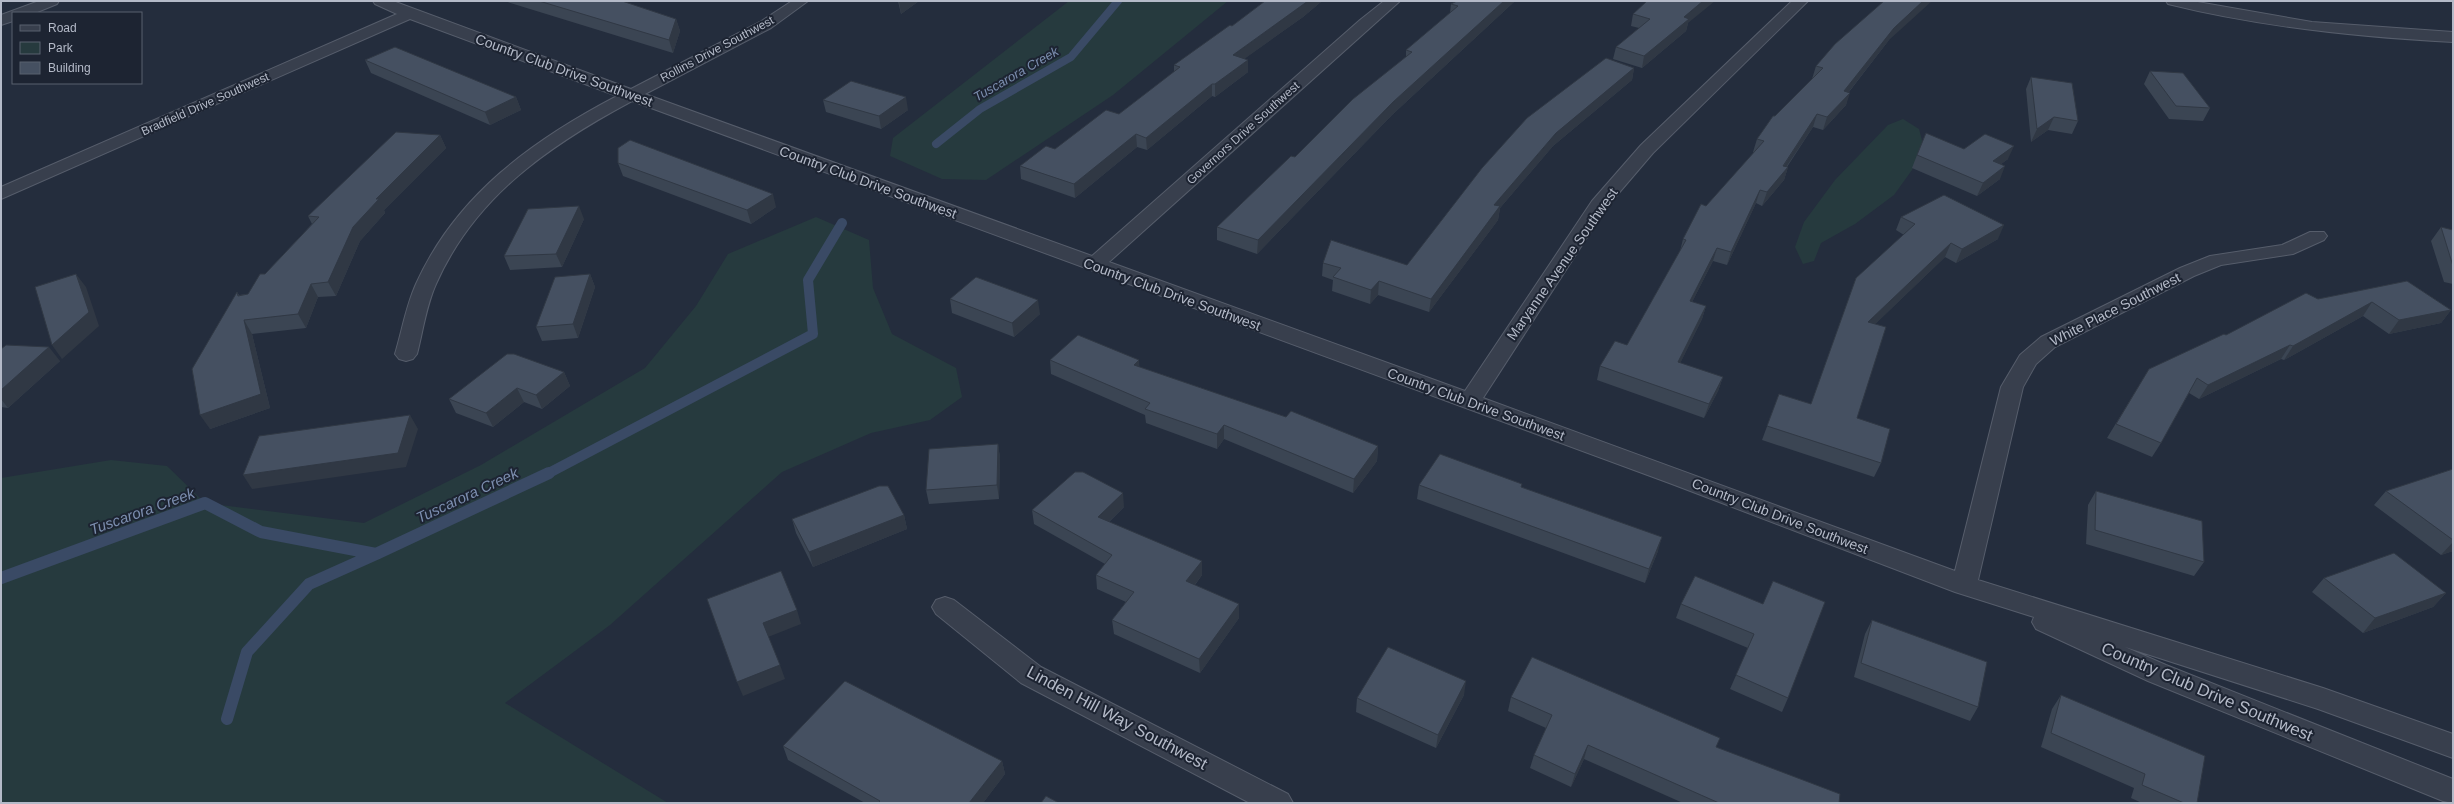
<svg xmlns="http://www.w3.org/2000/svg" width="2454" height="804" viewBox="0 0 2454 804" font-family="Arial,sans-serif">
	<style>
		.green { fill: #263a3e }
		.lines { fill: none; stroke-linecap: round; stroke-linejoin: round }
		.stream-far2 { stroke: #3a4a65; stroke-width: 8 }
		.stream-far1 { stroke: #3a4a65; stroke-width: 10 }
		.stream { stroke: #3a4a65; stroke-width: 12 }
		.minor-casing { stroke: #565d6b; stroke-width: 2 }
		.minor { fill: #383f4d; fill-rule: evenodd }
		.wall { fill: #3b4553 }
		.shaded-wall { fill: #303844 }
		.building { fill: #455061; stroke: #303844 }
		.labels { text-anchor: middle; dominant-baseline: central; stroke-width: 4; stroke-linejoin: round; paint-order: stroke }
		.far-street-label { font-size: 12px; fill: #b4bac8; stroke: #1d2432 }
		.far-water-label { font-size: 13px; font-style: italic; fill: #7c8eaf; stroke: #1d2432 }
		.street-label { font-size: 14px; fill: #b4bac8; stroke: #1d2432 }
		.water-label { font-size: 15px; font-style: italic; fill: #7c8eaf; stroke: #1d2432 }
		.near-street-label { font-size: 17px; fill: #b4bac8; stroke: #1d2432 }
	</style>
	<rect width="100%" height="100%" fill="#242d3d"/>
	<!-- green -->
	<path class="green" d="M 1069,1 L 1228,1 L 1113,95 L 986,180 L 942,179 L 890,156 L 893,138 Z
		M 1903,119 L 1919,129 L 1924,148 L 1912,170 L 1894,195 L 1855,224 L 1821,243 L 1814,261 L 1803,264 L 1795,247 L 1804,222 L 1835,180 L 1888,125 Z
		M 816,217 L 869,240 L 873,288 L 892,334 L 956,368 L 962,397 L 930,420 L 871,433 L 782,472 L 610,625 L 505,703 L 668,803 L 1,803 L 1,478 L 111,460 L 167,466 L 205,503 L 364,523 L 481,465 L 645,368 L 696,306 L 728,254 Z"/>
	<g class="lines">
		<!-- stream-far2 -->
		<path class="stream-far2" d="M 936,144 L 980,109 L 1071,57 L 1118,1"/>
		<!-- stream-far1 -->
		<path class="stream-far1" d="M 547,474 L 813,334 L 808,280 L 842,223"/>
		<!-- stream -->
		<path class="stream" d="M 1,578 L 205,503 L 261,532 L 376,554 L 549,473
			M 227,719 L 247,652 L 309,584 L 376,554"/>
		<defs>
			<path id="minor" d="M 39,1 L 59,1 L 57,4 L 35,13 L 13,13 L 13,21 L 1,25 L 1,15 Z
				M 373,1 L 393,1 L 631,89 L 760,22 L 792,1 L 808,1 L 771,28 L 645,94 L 1092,256 L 1360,20 L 1384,1 L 1400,1 L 1109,262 L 1465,391 L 1592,201 L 1641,145 L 1792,1 L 1808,1 L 1653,153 L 1606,208 L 1483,398 L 1955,571 L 2001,387 L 2020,355 L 2041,337 L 2180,268 L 2210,256 L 2282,245 L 2310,232 L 2324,232 L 2327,236 L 2324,240 L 2293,254 L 2221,265 L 2194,276 L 2055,347 L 2036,364 L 2023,387 L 1978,580 L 2323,688 L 2453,734 L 2453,758 L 2318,709 L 2125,647 L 2166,665 L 2453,779 L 2453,803 L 2443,801 L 2148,681 L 2036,629 L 2032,622 L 2034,617 L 1955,592 L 1672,484 L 632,101 C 550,145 475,196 436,284 C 426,306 423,331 417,354 L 413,359 L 406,361 L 399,359 L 395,354 C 402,331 406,306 416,284 C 456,195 533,140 617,96 L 410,19 L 1,199 L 1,187 L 397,14 L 375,4 Z
				M 2166,1 L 2192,1 L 2312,22 L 2453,32 L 2453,42 C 2357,37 2261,27 2168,4 Z
				M 945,597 L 954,600 L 1041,667 L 1288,794 L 1293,803 L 1250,803 L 1021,683 L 936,614 L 932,607 L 936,600 Z"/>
		</defs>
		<!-- minor casing -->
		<use href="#minor" class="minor-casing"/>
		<!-- minor -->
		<use href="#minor" class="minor"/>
	</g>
	<!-- wall -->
	<path class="wall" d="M 504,1 L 622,1 L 676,19 L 680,31 L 673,53 Z
		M 898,1 L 919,1 L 901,14 Z
		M 1265,1 L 1322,1 L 1303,17 L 1245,58 L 1248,72 L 1215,97 L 1212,96 L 1147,150 L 1137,147 L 1075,198 L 1021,179 L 1020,166 L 1055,149 L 1119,114 L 1174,72 L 1174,65 L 1232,26 Z
		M 1515,1 L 1392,115 L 1257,254 L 1217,240 L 1217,227 L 1406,57 L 1406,50 L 1450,13 L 1451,4 Z
		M 1633,14 L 1688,23 L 1686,31 L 1642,68 L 1613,59 L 1616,47 L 1639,28 L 1631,26 Z
		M 1889,40 L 1849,92 L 1846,105 L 1823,130 L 1813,127 L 1787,167 L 1788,167 L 1784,180 L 1762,206 L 1756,203 L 1727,265 L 1713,261 L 1692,302 L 1706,306 L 1702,319 L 1680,363 L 1723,377 L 1718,391 L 1704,418 L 1597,380 L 1600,366 L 1627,345 L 1680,251 L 1683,239 L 1706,206 L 1754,153 L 1753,152 L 1757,139 L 1775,116 L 1812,79 L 1816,66 Z
		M 365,60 L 516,97 L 521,110 L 490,125 L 371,73 Z
		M 1634,68 L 1632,80 L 1553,146 L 1500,208 L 1498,220 L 1429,312 L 1378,295 L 1370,304 L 1332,291 L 1333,280 L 1322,276 L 1323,263 L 1407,265 Z
		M 2150,71 L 2210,108 L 2203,121 L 2169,119 L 2144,84 Z
		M 2031,77 L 2078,121 L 2072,134 L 2048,130 L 2031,142 L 2026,89 Z
		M 823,100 L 908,110 L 881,129 L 826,112 Z
		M 440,135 L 446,148 L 384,210 L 385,213 L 360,241 L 336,296 L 318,297 L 306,328 L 252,334 L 270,408 L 210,429 L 237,292 L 239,295 L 248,294 L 265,274 L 312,224 L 308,216 Z
		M 1964,149 L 2008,159 L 2001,164 L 2000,179 L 1977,196 L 1912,168 L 1917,155 Z
		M 618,163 L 776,207 L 751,224 L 623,176 Z
		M 1901,217 L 1998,239 L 1956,263 L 1945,257 L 1875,324 L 1857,418 L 1881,463 L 1874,477 L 1762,440 L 1779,394 L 1811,404 L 1856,278 L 1904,235 L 1896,230 Z
		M 584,219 L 562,267 L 510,270 L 504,256 Z
		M 2441,227 L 2453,230 L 2453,284 L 2444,282 L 2431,241 Z
		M 590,274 L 595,287 L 578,338 L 542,341 L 536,327 Z
		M 2407,281 L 2451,310 L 2441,323 L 2389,334 L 2363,316 L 2284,360 L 2281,359 L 2199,399 L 2189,393 L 2161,443 L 2152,457 L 2107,438 L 2149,369 L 2226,335 L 2318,299 Z
		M 950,299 L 1040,314 L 1014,337 L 952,313 Z
		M 1,349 L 60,361 L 8,408 L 1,407 Z
		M 1050,360 L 1140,367 L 1286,417 L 1378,446 L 1377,461 L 1353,493 L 1224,439 L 1217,449 L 1146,423 L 1145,415 L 1051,374 Z
		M 564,372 L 570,386 L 542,409 L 524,402 L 493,427 L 456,413 L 449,399 Z
		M 998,444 L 1000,458 L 999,499 L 929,504 L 926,490 Z
		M 2453,469 L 2453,551 L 2441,555 L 2374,505 L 2386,491 Z
		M 1419,485 L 1522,487 L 1658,551 L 1645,583 L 1417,499 Z
		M 2096,491 L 2204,562 L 2194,576 L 2086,544 L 2088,505 Z
		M 1124,507 L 1109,522 L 1202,575 L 1195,585 L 1239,604 L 1239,618 L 1200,673 L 1114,634 L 1112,620 L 1126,602 L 1097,589 L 1096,575 L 1105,564 L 1034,524 L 1032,510 Z
		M 904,515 L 907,529 L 813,567 L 796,533 L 792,519 Z
		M 2324,578 L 2446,593 L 2433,607 L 2363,633 L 2312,592 Z
		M 1681,604 L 1763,604 L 1788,698 L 1782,712 L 1730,689 L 1748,648 L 1676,618 Z
		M 1872,620 L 1978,707 L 1970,721 L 1854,677 L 1865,634 Z
		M 1464,695 L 1436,748 L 1356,712 L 1357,698 Z
		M 2061,695 L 2197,803 L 2142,803 L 2131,798 L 2134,788 L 2041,747 L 2052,709 Z
		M 1511,697 L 1716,747 L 1839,803 L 1683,803 L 1584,759 L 1571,787 L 1530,768 L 1534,755 L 1546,728 L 1508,711 Z
		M 783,746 L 1002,761 L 1005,774 L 983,803 L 865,803 L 788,760 Z"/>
	<!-- shaded-wall -->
	<path class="shaded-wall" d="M 901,1 L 919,1 L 901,14 L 899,2 Z
		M 1308,1 L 1322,1 L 1303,17 L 1233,67 L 1233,55 Z
		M 1504,1 L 1515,1 L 1392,115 L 1257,254 L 1258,240 L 1393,102 Z
		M 1703,1 L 1715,1 L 1688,23 L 1686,31 L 1642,68 L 1644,56 L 1684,17 Z
		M 1923,1 L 1932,1 L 1889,40 L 1840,103 L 1844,91 L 1894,28 Z
		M 676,19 L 680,31 L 673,53 L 669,40 Z
		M 1248,60 L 1248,72 L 1215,97 L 1215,84 Z
		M 1634,68 L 1632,80 L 1553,146 L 1500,208 L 1498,220 L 1429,312 L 1431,299 L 1494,205 L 1556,133 Z
		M 1212,84 L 1212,96 L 1147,150 L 1146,138 Z
		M 1850,93 L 1846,105 L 1823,130 L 1827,117 Z
		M 516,97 L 521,110 L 490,125 L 485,112 Z
		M 906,97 L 908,110 L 881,129 L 879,116 Z
		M 1817,114 L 1813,127 L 1782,173 L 1788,167 L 1784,180 L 1762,206 L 1767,192 Z
		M 2054,117 L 2048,130 L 2031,142 L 2037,129 Z
		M 1136,134 L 1137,147 L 1075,198 L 1074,184 Z
		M 440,135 L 446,148 L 384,210 L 385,213 L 360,241 L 336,296 L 328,282 L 353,227 L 376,199 Z
		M 2014,146 L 2008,159 L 1988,174 L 1993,161 Z
		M 2005,166 L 2000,179 L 1977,196 L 1983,183 Z
		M 1760,190 L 1756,203 L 1727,265 L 1731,252 Z
		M 773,194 L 776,207 L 751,224 L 747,210 Z
		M 579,206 L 584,219 L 562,267 L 556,254 Z
		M 2004,225 L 1998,239 L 1956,263 L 1962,249 Z
		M 1951,243 L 1945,257 L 1863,336 L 1868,322 Z
		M 1717,248 L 1713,261 L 1686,314 L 1690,301 Z
		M 76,274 L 86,287 L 99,326 L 62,359 L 52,345 Z
		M 590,274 L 595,287 L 578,338 L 573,324 Z
		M 1379,281 L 1378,295 L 1370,304 L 1371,290 Z
		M 311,284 L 318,297 L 306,328 L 298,314 Z
		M 1038,300 L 1040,314 L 1014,337 L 1012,323 Z
		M 2372,302 L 2363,316 L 2284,360 L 2293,346 Z
		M 1706,306 L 1702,319 L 1674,376 L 1678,362 Z
		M 2451,310 L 2441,323 L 2389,334 L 2399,320 Z
		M 244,320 L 252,334 L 270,408 L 210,429 L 200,415 Z
		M 2290,345 L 2281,359 L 2199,399 L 2208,385 Z
		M 49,347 L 60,361 L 8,408 L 1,399 L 1,390 Z
		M 1139,360 L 1140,374 L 1134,365 Z
		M 564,372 L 570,386 L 542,409 L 536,395 Z
		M 1723,377 L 1718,391 L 1704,418 L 1709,404 Z
		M 517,388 L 524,402 L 493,427 L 486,413 Z
		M 410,415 L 418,429 L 406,467 L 252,489 L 243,475 Z
		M 1224,425 L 1224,439 L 1217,449 L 1217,434 Z
		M 998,444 L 1000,458 L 999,499 L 997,485 Z
		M 1378,446 L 1377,461 L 1353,493 L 1354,479 Z
		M 1123,493 L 1124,507 L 1099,531 L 1098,517 Z
		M 904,515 L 907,529 L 813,567 L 809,552 Z
		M 1662,537 L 1658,551 L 1645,583 L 1649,569 Z
		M 2453,542 L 2453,551 L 2441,555 Z
		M 1202,561 L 1202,575 L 1187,595 L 1186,581 Z
		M 2446,593 L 2433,607 L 2363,633 L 2375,618 Z
		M 1239,604 L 1239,618 L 1200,673 L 1199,659 Z
		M 797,610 L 801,624 L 768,637 L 763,623 Z
		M 780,665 L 785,679 L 743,696 L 737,682 Z
		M 1466,681 L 1464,695 L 1436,748 L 1438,735 Z
		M 1588,745 L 1584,759 L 1571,787 L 1575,774 Z
		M 1002,761 L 1005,774 L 983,803 L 969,803 Z"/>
	<!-- building -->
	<path class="building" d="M 539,1 L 622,1 L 676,19 L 669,40 Z
		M 1265,1 L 1308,1 L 1233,55 L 1248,60 L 1215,84 L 1212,84 L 1146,138 L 1136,134 L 1074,184 L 1020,166 L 1046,146 L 1055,149 L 1106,110 L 1119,114 L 1180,67 L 1174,65 L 1230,25 L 1232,26 Z
		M 1457,1 L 1504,1 L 1393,102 L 1258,240 L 1217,227 L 1291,156 L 1295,157 L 1353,99 L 1412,52 L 1406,50 L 1458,6 L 1451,4 Z
		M 1647,1 L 1703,1 L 1684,17 L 1689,19 L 1644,56 L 1616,47 L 1650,19 L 1633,14 Z
		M 1884,1 L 1923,1 L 1894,28 L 1844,91 L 1850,93 L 1827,117 L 1817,114 L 1783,166 L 1788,167 L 1767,192 L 1760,190 L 1731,252 L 1717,248 L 1690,301 L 1706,306 L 1678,362 L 1723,377 L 1709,404 L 1600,366 L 1615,341 L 1627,345 L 1686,240 L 1683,239 L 1701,204 L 1706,206 L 1764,141 L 1757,139 L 1773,116 L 1775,116 L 1823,68 L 1816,66 L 1835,44 Z
		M 395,47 L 516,97 L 485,112 L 365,60 Z
		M 1606,58 L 1634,68 L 1556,133 L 1494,205 L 1500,206 L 1431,299 L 1379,281 L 1371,290 L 1333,277 L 1341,268 L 1323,263 L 1331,240 L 1407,265 L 1482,168 L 1527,118 Z
		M 2150,71 L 2183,73 L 2210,108 L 2176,106 Z
		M 2031,77 L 2072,83 L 2078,121 L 2054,117 L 2037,129 Z
		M 851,81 L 906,97 L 879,116 L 823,100 Z
		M 396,132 L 440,135 L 376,199 L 379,199 L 353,227 L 328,282 L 311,284 L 298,314 L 244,320 L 261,394 L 200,415 L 192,369 L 237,292 L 238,296 L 248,294 L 260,274 L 265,274 L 319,217 L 308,216 Z
		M 1926,133 L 1964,149 L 1985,134 L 2014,146 L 1993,161 L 2005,166 L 1983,183 L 1917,155 Z
		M 630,140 L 773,194 L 747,210 L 618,163 L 618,148 Z
		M 1944,195 L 2004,225 L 1962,249 L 1951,243 L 1868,322 L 1886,327 L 1857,418 L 1890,429 L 1881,463 L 1767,426 L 1779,394 L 1811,404 L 1856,278 L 1915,224 L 1901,217 Z
		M 579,206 L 556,254 L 504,256 L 528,209 Z
		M 2441,227 L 2453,230 L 2453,266 Z
		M 76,274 L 89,312 L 52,345 L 35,287 Z
		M 590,274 L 573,324 L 536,327 L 555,277 Z
		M 976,277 L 1038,300 L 1012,323 L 950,299 Z
		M 2407,281 L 2451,310 L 2399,320 L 2372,302 L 2293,346 L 2290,345 L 2208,385 L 2197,378 L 2161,443 L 2116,424 L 2149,369 L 2224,334 L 2226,335 L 2306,293 L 2318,299 Z
		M 1078,335 L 1139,360 L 1134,365 L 1286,417 L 1291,411 L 1378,446 L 1354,479 L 1224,425 L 1217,434 L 1145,409 L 1150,403 L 1050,360 Z
		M 6,345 L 49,347 L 1,390 L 1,349 Z
		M 507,354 L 514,354 L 564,372 L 536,395 L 517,388 L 486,413 L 449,399 Z
		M 410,415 L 398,453 L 243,475 L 259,436 Z
		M 998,444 L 997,485 L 926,490 L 929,449 Z
		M 1440,454 L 1522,484 L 1521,487 L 1662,537 L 1649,569 L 1419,485 Z
		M 2453,469 L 2453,540 L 2386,491 Z
		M 1075,472 L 1083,472 L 1123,493 L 1098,517 L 1202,561 L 1186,581 L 1239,604 L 1199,659 L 1112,620 L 1134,592 L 1096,575 L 1112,555 L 1032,510 Z
		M 879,486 L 888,486 L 904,515 L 809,552 L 792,519 Z
		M 2096,491 L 2202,521 L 2204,562 L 2095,530 Z
		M 2394,553 L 2446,593 L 2375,618 L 2324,578 Z
		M 781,571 L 797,610 L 763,623 L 780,665 L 737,682 L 707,599 Z
		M 1695,576 L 1763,604 L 1773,581 L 1825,602 L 1788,698 L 1736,675 L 1754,634 L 1681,604 Z
		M 1872,620 L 1987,662 L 1978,707 L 1861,663 Z
		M 1388,647 L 1466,681 L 1438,735 L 1357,698 Z
		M 1532,657 L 1720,738 L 1716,747 L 1840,794 L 1839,803 L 1719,803 L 1588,745 L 1575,774 L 1534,755 L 1552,715 L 1511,697 Z
		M 845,681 L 1002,761 L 969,803 L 878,803 L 880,801 L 783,746 Z
		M 2061,695 L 2205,756 L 2197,803 L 2184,803 L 2142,785 L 2145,774 L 2051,733 Z
		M 1046,796 L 1059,803 L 1041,803 Z"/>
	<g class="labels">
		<!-- far-street labels -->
		<g class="far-street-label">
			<text transform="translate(717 49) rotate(-28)">Rollins Drive Southwest</text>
			<text transform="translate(205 104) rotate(-24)">Bradfield Drive Southwest</text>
			<text transform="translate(1243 133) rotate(-42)">Governors Drive Southwest</text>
		</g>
		<!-- far-water labels -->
		<g class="far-water-label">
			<text transform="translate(1016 74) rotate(-30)">Tuscarora Creek</text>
		</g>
		<!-- street labels -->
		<g class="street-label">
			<text transform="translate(564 70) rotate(20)">Country Club Drive Southwest</text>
			<text transform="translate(868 182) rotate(20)">Country Club Drive Southwest</text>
			<text transform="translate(1562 264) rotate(-55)">Maryanne Avenue Southwest</text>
			<text transform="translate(1172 294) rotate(20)">Country Club Drive Southwest</text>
			<text transform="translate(2115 309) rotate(-27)">White Place Southwest</text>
			<text transform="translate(1476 404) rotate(20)">Country Club Drive Southwest</text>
			<text transform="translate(1780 516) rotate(21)">Country Club Drive Southwest</text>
		</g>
		<!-- water labels -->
		<g class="water-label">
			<text transform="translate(467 495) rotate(-25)">Tuscarora Creek</text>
			<text transform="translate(142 511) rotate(-20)">Tuscarora Creek</text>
		</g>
		<!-- near-street labels -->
		<g class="near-street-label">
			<text transform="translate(2207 692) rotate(23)">Country Club Drive Southwest</text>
			<text transform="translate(1117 718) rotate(28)">Linden Hill Way Southwest</text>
		</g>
	</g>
	<!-- border -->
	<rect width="2454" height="804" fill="none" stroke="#b4bac8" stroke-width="4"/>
	<!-- legend -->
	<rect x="12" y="12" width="130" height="72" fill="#1d2432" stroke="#59606e"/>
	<rect x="20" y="25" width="20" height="6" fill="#383f4d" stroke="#59606e"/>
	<text x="48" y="32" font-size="12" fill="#b4bac8">Road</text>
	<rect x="20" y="42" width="20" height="12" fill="#263a3e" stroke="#59606e"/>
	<text x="48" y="52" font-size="12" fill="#b4bac8">Park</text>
	<rect x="20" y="62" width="20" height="12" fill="#455061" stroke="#59606e"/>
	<text x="48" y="72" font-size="12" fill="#b4bac8">Building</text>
</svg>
